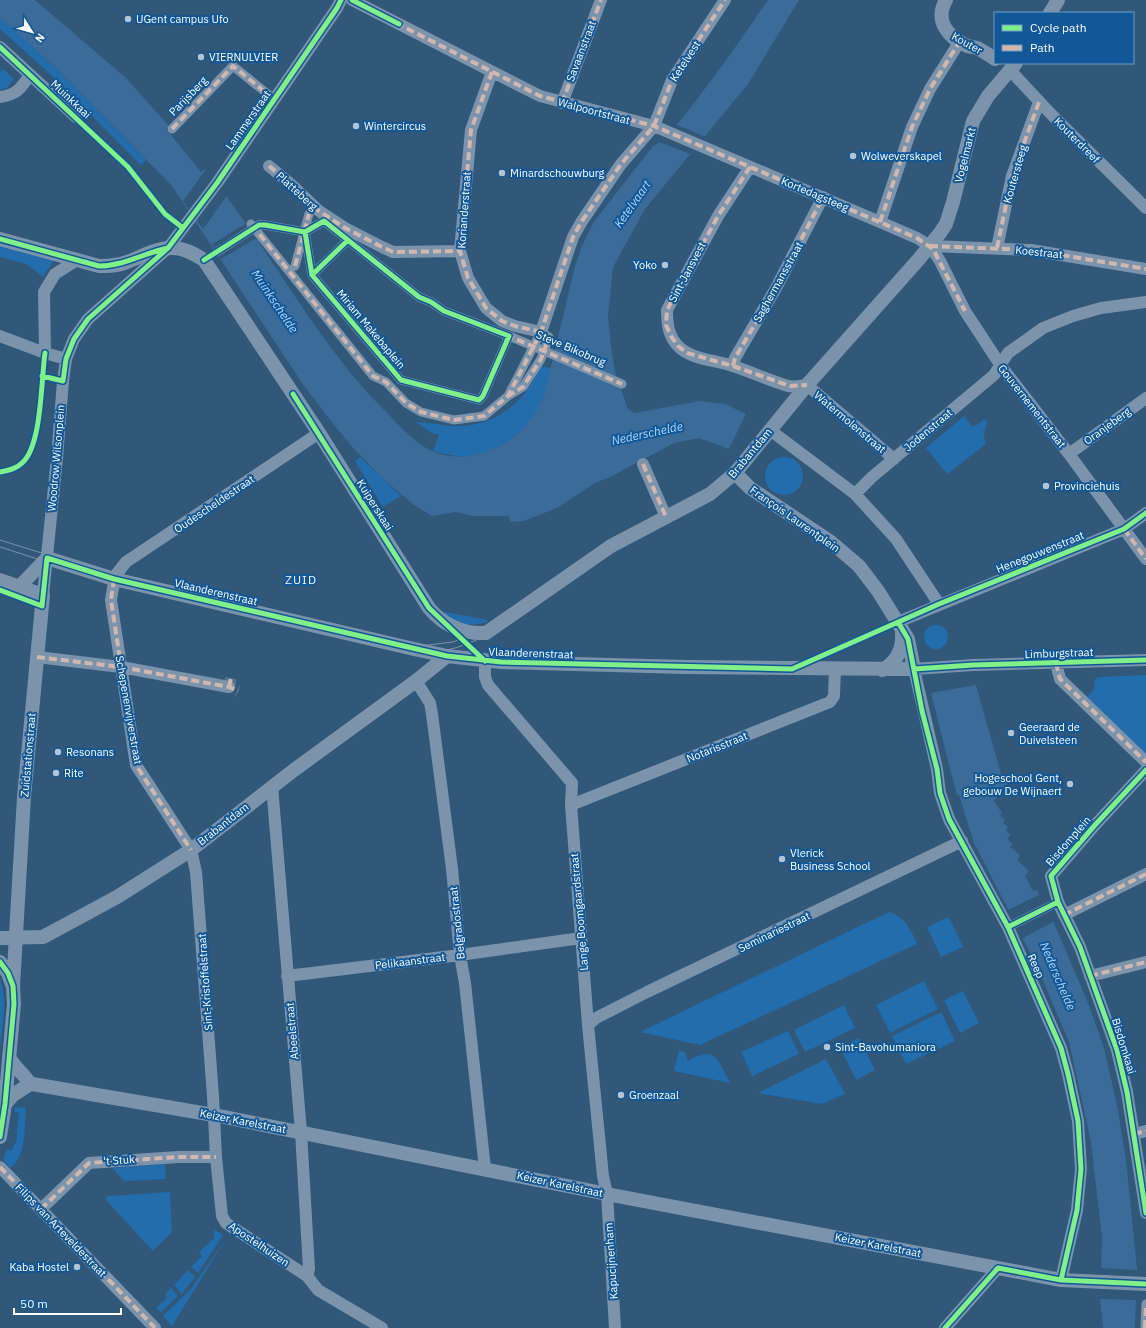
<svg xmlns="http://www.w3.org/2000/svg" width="1146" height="1328" viewBox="0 0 1146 1328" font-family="'IBM Plex Sans',sans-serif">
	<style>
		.green { fill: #236dad }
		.water { fill: #3b6c99 }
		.pier { fill: #315779 }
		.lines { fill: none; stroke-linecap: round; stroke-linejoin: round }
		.minor-tunnel { stroke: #50708d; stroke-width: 12; stroke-dasharray: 12 6; stroke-linecap: butt }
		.pedestrian { stroke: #7b94ab; stroke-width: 9 }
		.minor { stroke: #7b94ab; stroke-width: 12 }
		.tertiary { stroke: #7b94ab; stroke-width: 14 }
		.tram { stroke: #7c93aa; stroke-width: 1 }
		.pedestrian-bridge { stroke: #7b94ab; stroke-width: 9 }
		.quiet { stroke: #d1b7ad; stroke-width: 4; stroke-dasharray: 8 4; stroke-linecap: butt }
		.cycleway-casing { stroke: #125898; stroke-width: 8 }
		.cycleway { stroke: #82f089; stroke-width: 5 }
		.poi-dot { fill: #b7c4d0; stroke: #125898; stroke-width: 1.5 }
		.labels { text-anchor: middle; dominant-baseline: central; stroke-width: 4; stroke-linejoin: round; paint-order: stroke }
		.poi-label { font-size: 11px; fill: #fff; stroke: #125898; text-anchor: start }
		.street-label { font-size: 11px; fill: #fff; stroke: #125898 }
		.water-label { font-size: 12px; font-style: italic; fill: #b0d8fa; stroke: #125898 }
		.neighbourhood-label { font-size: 12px; letter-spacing: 1px; fill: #fff; stroke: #125898 }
	</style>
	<rect width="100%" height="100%" fill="#315779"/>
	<!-- green -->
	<path class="green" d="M 0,18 L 55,67 L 146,160 L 141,165 L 49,73 L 0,29 Z
		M 3,69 L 14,79 L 7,88 L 0,90 L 0,72 Z
		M 0,245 L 54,260 L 43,277 L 26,264 L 0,257 Z
		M 540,366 L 551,368 C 549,376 548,384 545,392 C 535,425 502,454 466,456 C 455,457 444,454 433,451 L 439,435 L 430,432 L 416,422 C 430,422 442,426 456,426 C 495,427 527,401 540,366 Z
		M 964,416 L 972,426 L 977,425 L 984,419 L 988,423 C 984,426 983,439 986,444 L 947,474 L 926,448 Z
		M765 476a19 19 0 1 1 38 0a19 19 0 1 1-38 0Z
		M 360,457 L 401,496 L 383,507 L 355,461 Z
		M 445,612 L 488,620 L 487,622 C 470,627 458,624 443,615 Z
		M924 637a12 12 0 1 1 24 0a12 12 0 1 1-24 0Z
		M 1146,675 L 1146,754 L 1087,697 L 1095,688 L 1094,681 L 1098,677 Z
		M 889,912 C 906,918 910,928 917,944 L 700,1045 L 640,1032 Z
		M 949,917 L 963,947 L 941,957 L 927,927 Z
		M 0,979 C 8,1001 2,1026 0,1049 Z
		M 924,981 L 938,1009 L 890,1033 L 876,1005 Z
		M 963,991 L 979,1023 L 960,1033 L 944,1000 Z
		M 844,1005 L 855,1028 L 805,1052 L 794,1030 Z
		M 941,1012 L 955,1041 L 906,1064 L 892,1036 Z
		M 788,1031 L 799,1054 L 752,1076 L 741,1052 Z
		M 859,1038 L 875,1070 L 856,1080 L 840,1047 Z
		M 679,1051 L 685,1052 L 688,1061 C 716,1045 718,1060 730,1083 L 674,1071 Z
		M 826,1059 L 845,1094 L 822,1104 L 758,1093 Z
		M 15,1107 L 26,1108 C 24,1126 27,1157 10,1168 L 3,1159 L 7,1149 L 11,1151 L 16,1142 L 19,1113 L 14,1112 Z
		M 165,1164 L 166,1179 L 124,1181 L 112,1168 Z
		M 170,1192 L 172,1232 L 153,1251 L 105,1199 L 108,1196 Z
		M 214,1230 L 223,1235 L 198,1273 L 191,1267 L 202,1256 L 199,1252 L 214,1238 Z
		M 227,1237 L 172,1326 L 163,1316 L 191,1289 Z
		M 188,1270 L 195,1277 L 182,1294 L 174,1285 Z
		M 171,1288 L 178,1296 L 161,1312 L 156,1308 L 167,1298 L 165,1294 Z"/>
	<!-- water -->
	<path class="water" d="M 0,0 L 35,0 L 125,77 L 169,126 L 166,129 L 201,172 L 205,169 C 270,248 315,342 388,414 C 401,427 415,443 432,451 C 451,460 473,457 491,450 C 518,440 535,417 545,392 L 575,266 L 582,246 L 593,223 L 653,146 C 671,143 753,22 768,0 L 799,0 L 748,84 L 645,209 L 613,267 L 608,317 L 611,346 L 615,372 L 628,409 L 634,413 L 700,401 L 725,404 L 746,414 L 729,449 L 699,438 L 674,443 L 610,477 L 595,483 L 557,508 L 524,521 L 510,522 L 509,516 L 473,516 L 456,512 L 432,516 L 414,505 L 383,479 L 355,450 L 334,425 L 302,383 L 172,186 L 55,67 L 0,18 Z
		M 976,685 L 1003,781 L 1007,784 L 994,801 L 1002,813 L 1000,815 L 1005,820 L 1003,823 L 1008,827 L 1006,830 L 1010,835 L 1007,839 L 1013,844 L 1010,847 L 1020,855 L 1017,860 L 1029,871 L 1025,876 L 1033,891 L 1037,890 L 1054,923 L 1088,1003 L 1104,1048 L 1117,1105 L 1126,1160 L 1137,1269 L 1135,1328 L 1103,1328 L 1100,1299 L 1102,1237 L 1094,1168 L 1091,1142 L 1069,1042 L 1035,962 L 974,843 L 959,795 L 957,795 L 954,784 L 931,693 Z"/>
	<!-- pier -->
	<path class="pier" d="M 675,124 L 706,137 L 690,154 L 659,142 Z
		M 207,168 L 228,194 L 203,229 L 183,201 Z
		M 247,223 L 257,238 L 221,259 L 212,244 Z
		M 1041,894 L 1055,921 L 1021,939 L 1006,911 Z
		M 1101,1268 L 1137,1270 L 1137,1300 L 1100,1299 Z"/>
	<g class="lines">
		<!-- minor-tunnel -->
		<path class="minor-tunnel" d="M 231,678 L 229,687 L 238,691"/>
		<!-- pedestrian -->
		<path class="pedestrian" d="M 172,129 L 233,66 L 275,100
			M 251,224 L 373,376 L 386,382 L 406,403 L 421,412 L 454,420 L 484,416 L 508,396 L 541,332 L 549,337 L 541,359 L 523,387 L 508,396
			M 259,225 L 265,225 L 305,232 L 324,221 L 419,297 L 431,302 L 444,311 L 509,336 L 483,396 L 479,400 L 401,380 L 312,275 L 305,232
			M 295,266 L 309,214
			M 312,275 L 348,240
			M 1008,927 L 1050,906
			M 1145,1328 L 1146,1304"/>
		<!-- minor -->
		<path class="minor" d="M 352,0 L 540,96 L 654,126 L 880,222 L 917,238 L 930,246 L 940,261 L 965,311 L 1001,366 L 1069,454 L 1146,559
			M 0,47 L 76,117
			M 1010,70 L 1050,113 L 1146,208
			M 492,72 L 471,130 L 460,251 L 468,278 L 486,308 L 502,321 L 515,326 L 541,332 L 573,237 L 582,221 L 621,164 L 654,126 L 672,80 L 725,0
			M 0,97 C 17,95 21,88 30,75
			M 562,103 L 601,0
			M 269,166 L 293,186 L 319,211 L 345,228 L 382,247 L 393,252 L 460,251
			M 750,167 L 718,216 L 667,310 C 667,324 668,336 679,347 C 693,360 715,360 733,366 C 752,372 770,381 788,386 C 794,387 801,386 807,385 L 894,459
			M 880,222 L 912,127 L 930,89 L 960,41
			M 930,246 L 1031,250 L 1146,269
			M 997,248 L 1012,176 L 1039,102
			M 0,336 L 45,353
			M 66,359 L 45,353 L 44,292 L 55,274 L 77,260
			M 733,366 L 735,358 L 776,288 L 823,197
			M 770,430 L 855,494 L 896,539 L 939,604
			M 319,433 L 126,562 L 115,576 L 111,600 L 136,765 L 191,850 L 196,872 L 213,1096 L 216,1157 L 222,1216 L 226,1223 L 232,1227 L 307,1276 L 318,1290 L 382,1328
			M 1069,454 L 1146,398
			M 643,464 L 666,517
			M 855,494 L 872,477 L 994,375 L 1008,353 L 1043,328 L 1073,316 L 1101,308 L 1146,302
			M 43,595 L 57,458 L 63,381 L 66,359 L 74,339 L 88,319 L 168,248 L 217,183 L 337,8 L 341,0
			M 898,622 L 1124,529 L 1146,513
			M 37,657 L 121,667 L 229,687
			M 485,661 L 485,677 L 488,685 L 572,783 L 571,805 L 588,1025 L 603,1176 L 607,1194 L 615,1328
			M 1056,663 L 1060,679 L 1146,762
			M 416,681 L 430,703 L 432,714 L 452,869 L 460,955 L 465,983 L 485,1169
			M 1146,770 L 1095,825 L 1051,876 L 1058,902 L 1080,947 L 1117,1050 L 1127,1092 L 1146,1213
			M 272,786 L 301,1132 L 309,1269 L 307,1276
			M 571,805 L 830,702 L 834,696 L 835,669
			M 1064,915 L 1146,874
			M 287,976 L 460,955 L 581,938
			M 1090,976 L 1146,962
			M 588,1025 L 596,1018 L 647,992 L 962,841
			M 1134,1134 L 1146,1131
			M 0,1167 L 155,1328
			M 41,1209 L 89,1163 L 178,1157 L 216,1157
			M 1061,1280 L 1077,1210 L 1081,1169 L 1078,1121 L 1068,1074 L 1061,1048 L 1008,927 L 949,819 L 940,793 L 937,769 L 914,669 L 973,665 L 1146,660
			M 945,1328 L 998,1268"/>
		<!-- tertiary -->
		<path class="tertiary" d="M 946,0 C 934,21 948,37 967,46 C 971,47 976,47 979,49 C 985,52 990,56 995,59
			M 1050,13 L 1058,0
			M 0,239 L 99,266 C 109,266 118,266 127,262 C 146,255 166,242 187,251 C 193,253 199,257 204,260 L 319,433 L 429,608 C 444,626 462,634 486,633 L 611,546 L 710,494 L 735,473 L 807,385 L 919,259 L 940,233 L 946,224 L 953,202 L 973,121 L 988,96 L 1016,63
			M 0,580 L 43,595 L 24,797 L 13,986 L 14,1004 L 5,1104 L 0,1137
			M 19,587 L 47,558 L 114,579 L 414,649 L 447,656 L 501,662 L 686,667 L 914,669 L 908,639 L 878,591 L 859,566 L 831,542 L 750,488 L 735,473
			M 882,670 C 897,662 903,649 902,633
			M 0,938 L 43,937 L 117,897 L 191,850 L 294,770 L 416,681 L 447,656
			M 0,962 L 8,973 L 12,984
			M 9,1057 C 14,1068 24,1073 30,1084
			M 5,1104 L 13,1095 L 30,1084 L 32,1084 L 214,1115 L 617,1196 L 1061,1280 L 1146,1284"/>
		<!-- tram -->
		<path class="tram" d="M 1046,13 L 1055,0
			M 1054,13 L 1062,0
			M 0,540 L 115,576 L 406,644 L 451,653 L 485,658 L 771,666 L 914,666 L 920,664 L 1146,655
			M 0,547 L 113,583 L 444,659 L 501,665 L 656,669
			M 428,645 L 453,642 L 493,626 L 610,543 L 697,497 L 716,485 L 740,462 L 804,383 L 927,244 C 936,230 945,217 950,200 C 957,174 960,145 970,120 C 978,97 996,81 1012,63
			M 447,650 C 498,639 549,593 591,562 C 634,532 688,518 728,484 C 755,462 781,421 804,393 C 845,344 889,297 933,249 L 947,230 L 953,216 L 977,123 L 991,98 L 1020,63
			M 770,671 L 874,674 L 974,669 L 1146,663"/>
		<!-- pedestrian-bridge -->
		<path class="pedestrian-bridge" d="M 217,252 L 259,225
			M 509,336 L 622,384"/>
		<!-- quiet -->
		<path class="quiet" d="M 396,23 L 540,96 L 654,126 L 917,238 L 933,249 L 965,311
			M 492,72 L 471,130 L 460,251 L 468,278 L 486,308 L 502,321 L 515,326 L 541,332 L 549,337 L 541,359 L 523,387 L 508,396
			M 562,103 L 601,0
			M 172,129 L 233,66 L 275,100
			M 269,166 L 293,186 L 319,211 L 345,228 L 382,247 L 393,252 L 460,251
			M 750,167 L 718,216 L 667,310 L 666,325 L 671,336 L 678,346 L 687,353 L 733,366 L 790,386 L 807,385
			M 880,222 L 912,127 L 930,89 L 960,41
			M 252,225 L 373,376 L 386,382 L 406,403 L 421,412 L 454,420 L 484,416 L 508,396 L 541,332 L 573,237 L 582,221 L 621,164 L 654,126 L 672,80 L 725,0
			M 930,246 L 1031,250 L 1146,269
			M 997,248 L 1012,176 L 1039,102
			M 295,266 L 309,214
			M 506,335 L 622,384
			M 733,366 L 735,358 L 776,288 L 823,197
			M 643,464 L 666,517
			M 1124,529 L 1146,559
			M 114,579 L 111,600 L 136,765 L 191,850
			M 37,657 L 121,667 L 229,687 L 238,691
			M 1056,663 L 1060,679 L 1146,762
			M 229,687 L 231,678
			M 1064,915 L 1146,874
			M 1090,976 L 1146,962
			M 1134,1134 L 1146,1131
			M 0,1167 L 155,1328
			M 41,1209 L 89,1163 L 178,1157 L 216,1157
			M 1145,1328 L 1146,1304"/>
		<defs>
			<path id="cycleway" d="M 352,0 L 399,24
				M 0,47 L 128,167 L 165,214 L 183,228
				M 0,239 L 99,266 C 124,266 144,253 168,248
				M 204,260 L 259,225 L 265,225 L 305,232 L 324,221 L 419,297 L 431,302 L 444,311 L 509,336 L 483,396 L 479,400 L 401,380 L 312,275 L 305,232
				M 312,275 L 348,240
				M 42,376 L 63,381 L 66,359 L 74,339 L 88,319 L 168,248 L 217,183 L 337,8 L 341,0
				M 293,394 L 429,608 L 485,661
				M 0,472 C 9,470 16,469 22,463 C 42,446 41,380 45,353
				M 0,590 L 42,606 L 47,558 L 114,579 L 447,656 L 501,662 L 792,669 L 939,604 L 1124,529 L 1146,513
				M 898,622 L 908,639 L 922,711 L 937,769 L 940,793 L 949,819 L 1008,927 L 1061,1048 L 1068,1074 L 1078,1121 L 1081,1169 L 1077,1210 L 1061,1280
				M 914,669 L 973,665 L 1146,660
				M 1146,770 L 1095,825 L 1051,876 L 1058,902 L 1080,947 L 1117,1050 L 1127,1092 L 1146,1213
				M 1008,927 L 1058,902
				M 0,962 L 8,973 L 13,986 L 14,1004 L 5,1104 L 0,1137
				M 945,1328 L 998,1268 L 1061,1280 L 1146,1284"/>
		</defs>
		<!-- cycleway casing -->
		<use href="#cycleway" class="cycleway-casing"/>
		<!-- cycleway -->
		<use href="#cycleway" class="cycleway"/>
	</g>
	<!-- markers -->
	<g class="poi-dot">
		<circle cx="128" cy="19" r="4"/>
		<circle cx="201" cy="57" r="4"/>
		<circle cx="356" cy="126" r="4"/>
		<circle cx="853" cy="156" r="4"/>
		<circle cx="502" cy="173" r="4"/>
		<circle cx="665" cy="265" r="4"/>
		<circle cx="1046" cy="486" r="4"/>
		<circle cx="1011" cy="733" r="4"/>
		<circle cx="58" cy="752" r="4"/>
		<circle cx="56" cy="773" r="4"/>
		<circle cx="1070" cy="784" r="4"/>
		<circle cx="782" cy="859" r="4"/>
		<circle cx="827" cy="1047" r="4"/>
		<circle cx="621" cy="1095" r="4"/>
		<circle cx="77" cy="1267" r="4"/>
	</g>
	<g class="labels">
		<!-- poi labels -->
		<g class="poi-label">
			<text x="136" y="19">UGent campus Ufo</text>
			<text x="209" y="57">VIERNULVIER</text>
			<text x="364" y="126">Wintercircus</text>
			<text x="861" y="156">Wolweverskapel</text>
			<text x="510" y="173">Minardschouwburg</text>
			<text x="657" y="265" text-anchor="end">Yoko</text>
			<text x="1054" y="486">Provinciehuis</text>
			<text x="1019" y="727">Geeraard de<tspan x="1019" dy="13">Duivelsteen</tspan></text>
			<text x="66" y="752">Resonans</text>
			<text x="64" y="773">Rite</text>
			<text x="1062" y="778" text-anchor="end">Hogeschool Gent,<tspan x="1062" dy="13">gebouw De Wijnaert</tspan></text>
			<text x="790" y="853">Vlerick<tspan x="790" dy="13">Business School</tspan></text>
			<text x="835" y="1047">Sint-Bavohumaniora</text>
			<text x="629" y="1095">Groenzaal</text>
			<text x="69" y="1267" text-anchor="end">Kaba Hostel</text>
		</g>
		<!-- street labels -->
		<g class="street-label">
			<text transform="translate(967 43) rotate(29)">Kouter</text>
			<text transform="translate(581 51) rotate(-69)">Savaanstraat</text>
			<text transform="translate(685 61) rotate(-57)">Ketelvest</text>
			<text transform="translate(188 96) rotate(-46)">Parijsberg</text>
			<text transform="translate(71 99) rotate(43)">Muinkkaai</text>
			<text transform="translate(594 111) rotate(15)">Walpoortstraat</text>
			<text transform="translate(248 120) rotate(-55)">Lammerstraat</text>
			<text transform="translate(1077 140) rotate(45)">Kouterdreef</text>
			<text transform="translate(965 155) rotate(-76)">Vogelmarkt</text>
			<text transform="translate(1015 174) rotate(-74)">Koutersteeg</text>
			<text transform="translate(297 191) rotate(42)">Platteberg</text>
			<text transform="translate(815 194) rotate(23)">Kortedagsteeg</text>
			<text transform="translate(464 210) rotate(-86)">Korianderstraat</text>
			<text transform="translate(1039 252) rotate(6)">Koestraat</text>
			<text transform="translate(687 272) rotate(-62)">Sint-Jansvest</text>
			<text transform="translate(778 282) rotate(-61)">Saghermansstraat</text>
			<text transform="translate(371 329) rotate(50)">Miriam Makebaplein</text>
			<text transform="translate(571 348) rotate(23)">Steve Bikobrug</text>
			<text transform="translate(1032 406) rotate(52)">Gouvernementstraat</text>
			<text transform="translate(850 422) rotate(40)">Watermolenstraat</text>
			<text transform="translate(1107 426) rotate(-36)">Oranjeberg</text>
			<text transform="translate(928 430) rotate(-40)">Jodenstraat</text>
			<text transform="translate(750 453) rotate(-50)">Brabantdam</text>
			<text transform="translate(56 458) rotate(-85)">Woodrow Wilsonplein</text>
			<text transform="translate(214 504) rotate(-34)">Oudescheldestraat</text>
			<text transform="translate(375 505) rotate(58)">Kuiperskaai</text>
			<text transform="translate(795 519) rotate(35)">François Laurentplein</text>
			<text transform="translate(1040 552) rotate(-22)">Henegouwenstraat</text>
			<text transform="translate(216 592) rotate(13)">Vlaanderenstraat</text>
			<text transform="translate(531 653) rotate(2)">Vlaanderenstraat</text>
			<text transform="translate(1059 653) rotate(-2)">Limburgstraat</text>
			<text transform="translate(129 710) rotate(80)">Schepenenvijverstraat</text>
			<text transform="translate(717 747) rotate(-22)">Notarisstraat</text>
			<text transform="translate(28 755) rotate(-85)">Zuidstationstraat</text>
			<text transform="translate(223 824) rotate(-38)">Brabantdam</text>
			<text transform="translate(1068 841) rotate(-49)">Bisdomplein</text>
			<text transform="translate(579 912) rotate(-95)">Lange Boomgaardstraat</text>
			<text transform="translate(457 923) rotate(-96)">Belgradostraat</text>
			<text transform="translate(774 932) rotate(-26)">Seminariestraat</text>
			<text transform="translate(410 961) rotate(-7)">Pelikaanstraat</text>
			<text transform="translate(1036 966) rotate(66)">Reep</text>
			<text transform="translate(205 982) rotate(-94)">Sint-Kristoffelstraat</text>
			<text transform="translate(292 1031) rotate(-95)">Abeelstraat</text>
			<text transform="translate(1124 1046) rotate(73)">Bisdomkaai</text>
			<text transform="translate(243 1121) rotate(11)">Keizer Karelstraat</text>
			<text transform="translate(119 1160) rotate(-4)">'t Stuk</text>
			<text transform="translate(560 1184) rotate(12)">Keizer Karelstraat</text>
			<text transform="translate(61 1230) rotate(46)">Filips van Arteveldestraat</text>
			<text transform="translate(259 1244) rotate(34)">Apostelhuizen</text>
			<text transform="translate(878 1245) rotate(11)">Keizer Karelstraat</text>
			<text transform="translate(611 1261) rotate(-94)">Kapucijnenham</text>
		</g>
		<!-- water labels -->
		<g class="water-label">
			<text transform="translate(632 204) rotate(-55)">Ketelvaart</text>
			<text transform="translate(275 301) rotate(56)">Muinkschelde</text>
			<text transform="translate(647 433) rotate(-12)">Nederschelde</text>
			<text transform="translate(1058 976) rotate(67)">Nederschelde</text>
		</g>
		<!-- neighbourhood labels -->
		<g class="neighbourhood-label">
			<text x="301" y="579">ZUID</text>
		</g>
	</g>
	<!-- legend -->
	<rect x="994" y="12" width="140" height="52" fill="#125898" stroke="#719bc1"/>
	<rect x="1002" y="25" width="20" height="6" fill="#82f089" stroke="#719bc1"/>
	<text x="1030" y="32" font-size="12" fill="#ffffff">Cycle path</text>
	<rect x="1002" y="45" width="20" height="6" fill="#d1b7ad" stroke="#719bc1"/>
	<text x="1030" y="52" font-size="12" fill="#ffffff">Path</text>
	<!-- north arrow -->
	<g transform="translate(32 32) rotate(127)" stroke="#125898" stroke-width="3" paint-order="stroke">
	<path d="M0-3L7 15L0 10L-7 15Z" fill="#ffffff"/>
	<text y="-6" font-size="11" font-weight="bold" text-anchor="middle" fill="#ffffff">N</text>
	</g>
	<!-- scale -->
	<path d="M14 1308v6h107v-6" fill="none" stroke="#ffffff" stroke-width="2"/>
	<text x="20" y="1308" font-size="12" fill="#ffffff" stroke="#125898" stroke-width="3" paint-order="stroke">50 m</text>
</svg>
